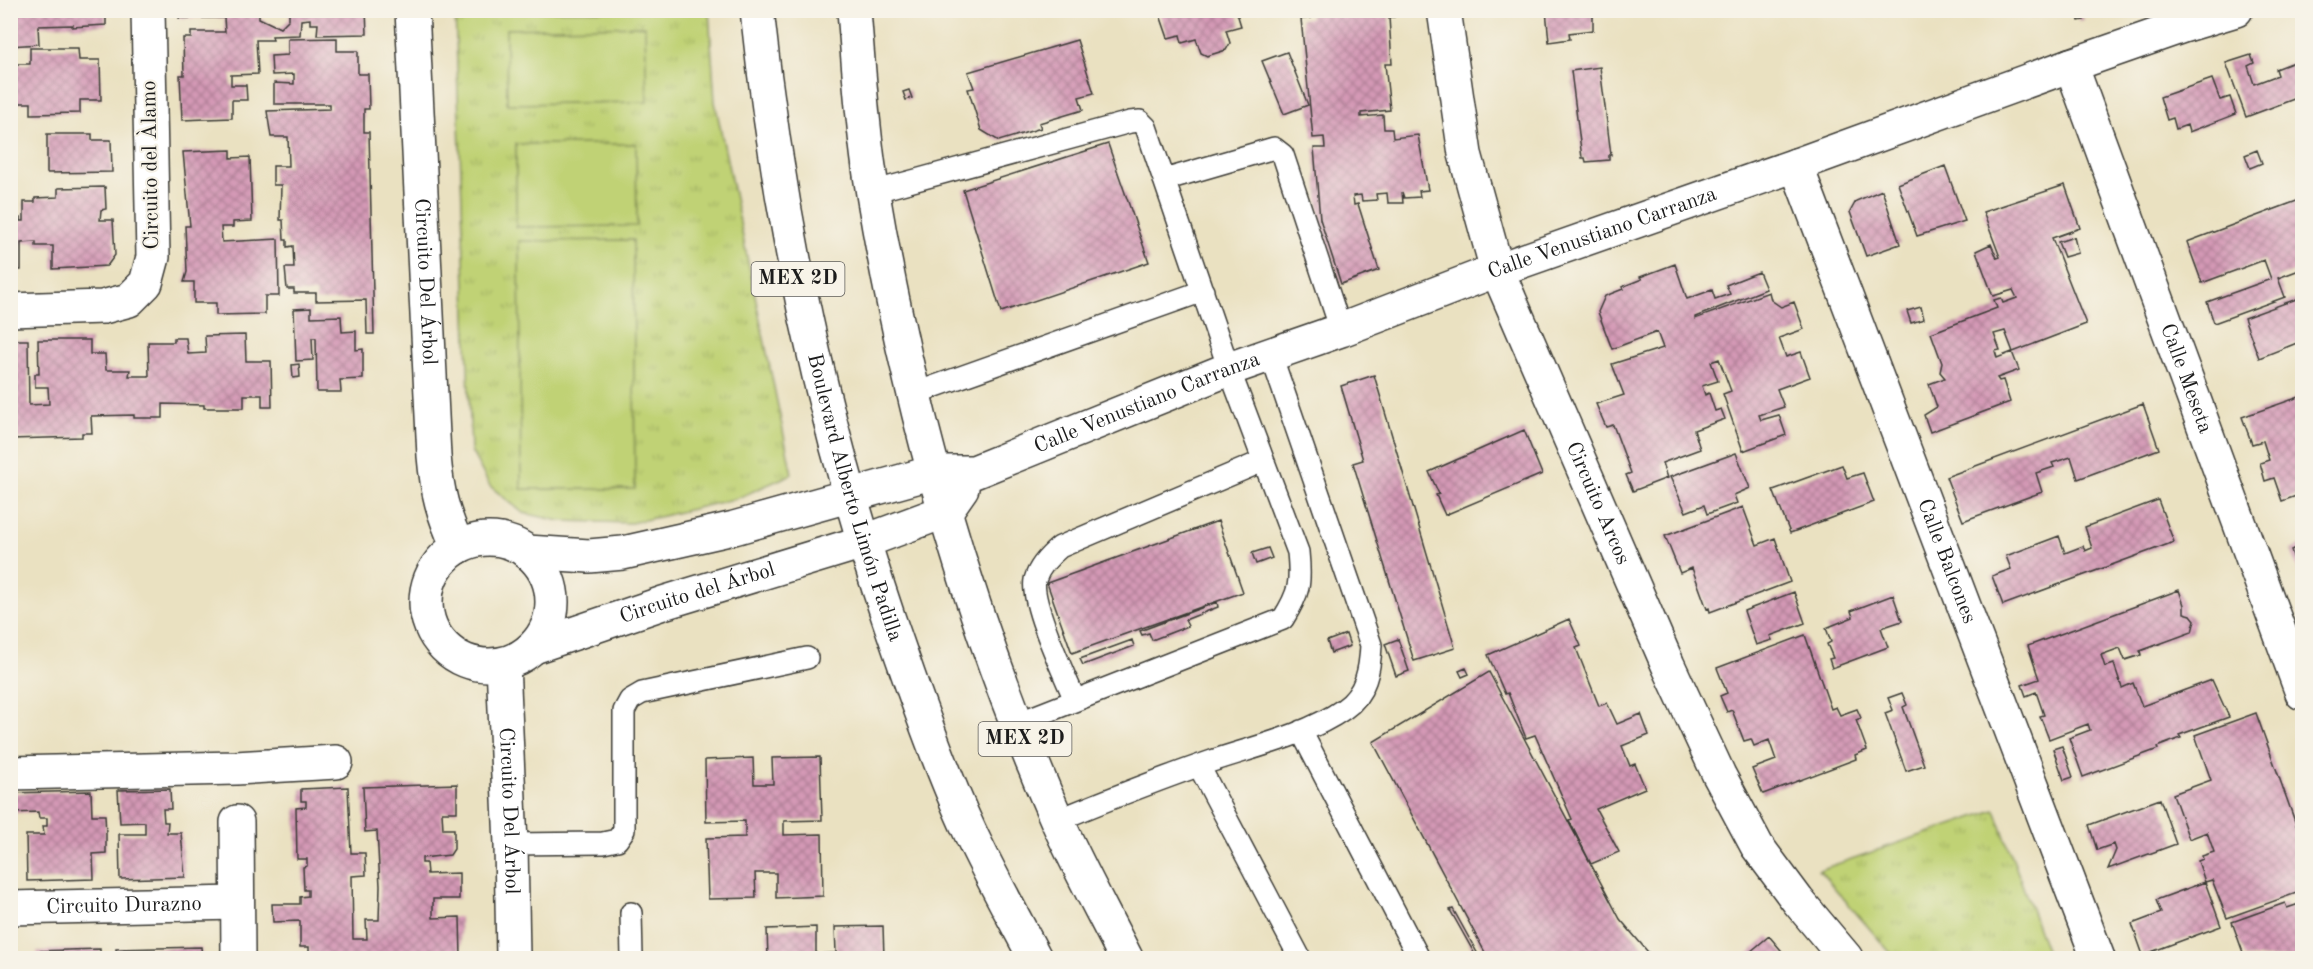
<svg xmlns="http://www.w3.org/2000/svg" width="2313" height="969" viewBox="0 0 2313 969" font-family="'Old Standard TT',serif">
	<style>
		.grass { fill: url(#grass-tufts); stroke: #6e7748; stroke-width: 1.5 }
		.garden { fill: #c0d275; stroke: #6e7748; stroke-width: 1.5 }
		.building { fill: url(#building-cross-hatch) }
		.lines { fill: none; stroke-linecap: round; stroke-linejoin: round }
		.lane-casing { stroke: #3b3a35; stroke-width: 24 }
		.street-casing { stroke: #3b3a35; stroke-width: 36 }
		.secondary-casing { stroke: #3b3a35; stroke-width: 36 }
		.highway-casing { stroke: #3b3a35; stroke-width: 36 }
		.lane { stroke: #fff; stroke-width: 21 }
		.street { stroke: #fff; stroke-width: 33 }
		.secondary { stroke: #fff; stroke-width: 33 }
		.highway { stroke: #fff; stroke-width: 33 }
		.labels { text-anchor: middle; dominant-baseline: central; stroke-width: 4.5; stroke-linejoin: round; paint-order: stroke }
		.shield { fill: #f7f3e8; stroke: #5e5c59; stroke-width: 1.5 }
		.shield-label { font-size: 20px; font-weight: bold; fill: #1c1c1c }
		.street-label { font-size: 21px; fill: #1c1c1c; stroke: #f7f3e8 }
	</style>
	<defs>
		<pattern id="grass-tufts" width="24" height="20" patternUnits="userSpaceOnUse" patternTransform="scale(1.5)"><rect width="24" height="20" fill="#c0d275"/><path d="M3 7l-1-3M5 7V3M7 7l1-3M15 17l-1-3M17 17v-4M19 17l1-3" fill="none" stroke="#a4b465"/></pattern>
		<pattern id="building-cross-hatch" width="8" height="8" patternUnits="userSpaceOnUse" patternTransform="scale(1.5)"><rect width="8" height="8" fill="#d499b6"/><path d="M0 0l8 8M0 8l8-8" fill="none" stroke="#ab7c93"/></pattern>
	</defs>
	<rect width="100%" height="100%" fill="#f7f3e8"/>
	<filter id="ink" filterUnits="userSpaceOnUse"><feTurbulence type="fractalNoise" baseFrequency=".0167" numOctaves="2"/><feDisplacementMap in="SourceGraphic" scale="12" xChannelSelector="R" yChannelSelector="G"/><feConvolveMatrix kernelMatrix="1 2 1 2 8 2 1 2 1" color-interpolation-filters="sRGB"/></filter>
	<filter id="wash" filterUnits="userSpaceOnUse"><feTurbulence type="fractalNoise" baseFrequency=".008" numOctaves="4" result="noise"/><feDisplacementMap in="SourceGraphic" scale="24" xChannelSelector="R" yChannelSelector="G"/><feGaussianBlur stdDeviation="1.35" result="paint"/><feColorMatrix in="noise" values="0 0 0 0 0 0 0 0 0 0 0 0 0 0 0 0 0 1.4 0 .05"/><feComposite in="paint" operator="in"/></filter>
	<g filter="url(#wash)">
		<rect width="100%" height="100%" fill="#eae1c1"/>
		<!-- grass -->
		<path class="grass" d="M 455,11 L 709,11 L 715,102 L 792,474 L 738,498 L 663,516 L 631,523 L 560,521 L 523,513 L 490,486 L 471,451 Z
			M 1995,810 L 2049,958 L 1895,958 L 1819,870 Z"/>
		<!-- garden -->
		<path class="garden" d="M 645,26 L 647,102 L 507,104 L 506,29 Z
			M 516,144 L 636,144 L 637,226 L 516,227 Z
			M 633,240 L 635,489 L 521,489 L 519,241 Z"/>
		<g id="blocks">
			<!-- building -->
			<path class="building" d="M 10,10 L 106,10 L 106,25 L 72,27 L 73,25 L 38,26 L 39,44 L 10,46 Z
				M 178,10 L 259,10 L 259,18 L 280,28 L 289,19 L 289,10 L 366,10 L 367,34 L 317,35 L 318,24 L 310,24 L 310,19 L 301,20 L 300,35 L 272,36 L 273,40 L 256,40 L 258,74 L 231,75 L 231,85 L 246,85 L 247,100 L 232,100 L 232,118 L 182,120 L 180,75 L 184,75 L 183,38 L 191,38 L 191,32 L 225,32 L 224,18 L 179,18 Z
				M 1175,10 L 1236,10 L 1241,26 L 1226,30 L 1230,43 L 1226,50 L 1207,56 L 1201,53 L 1196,39 L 1182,43 L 1180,35 L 1168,38 L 1160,15 Z
				M 1310,10 L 1393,10 L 1394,17 L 1389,17 L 1392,64 L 1385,64 L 1390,110 L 1361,113 L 1361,117 L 1383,115 L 1384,129 L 1392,129 L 1393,138 L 1418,135 L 1428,190 L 1419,191 L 1420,197 L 1404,198 L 1402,192 L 1403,203 L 1388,203 L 1387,193 L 1376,194 L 1377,200 L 1362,201 L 1361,195 L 1353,196 L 1354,205 L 1358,204 L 1379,270 L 1341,284 L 1320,219 L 1314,148 L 1325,148 L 1324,137 L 1313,138 L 1301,19 L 1310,18 Z
				M 1546,10 L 1593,10 L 1593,30 L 1569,33 L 1570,39 L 1549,42 Z
				M 2076,10 L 2080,10 L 2084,20 L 2079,21 Z
				M 337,38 L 337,51 L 358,51 L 358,74 L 368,74 L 369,109 L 364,109 L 364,132 L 369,132 L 374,334 L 367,334 L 366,300 L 316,301 L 316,293 L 294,293 L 294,289 L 287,289 L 285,268 L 294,268 L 293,246 L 287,247 L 287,240 L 284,240 L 283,220 L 280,220 L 281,185 L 273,185 L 273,166 L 289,166 L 288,137 L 271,137 L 267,111 L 330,109 L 330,104 L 274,104 L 274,83 L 294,84 L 294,74 L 272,75 L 271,56 L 288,55 L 288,39 Z
				M 1077,40 L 1094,93 L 1079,97 L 1083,110 L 1039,123 L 1041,128 L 999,141 L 981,130 L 968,89 L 974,88 L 968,72 Z
				M 30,48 L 78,48 L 79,60 L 100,60 L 101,100 L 80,100 L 80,113 L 31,114 L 31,103 L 11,103 L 13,64 L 30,64 Z
				M 1287,52 L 1308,105 L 1284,114 L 1262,61 Z
				M 2251,55 L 2254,63 L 2248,66 L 2254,84 L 2278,75 L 2276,69 L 2302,59 L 2302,96 L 2246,117 L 2226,63 Z
				M 1600,67 L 1611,155 L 1609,155 L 1609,160 L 1586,162 L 1585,158 L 1582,158 L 1571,71 Z
				M 2212,79 L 2220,100 L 2230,97 L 2236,114 L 2189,132 L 2187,125 L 2176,129 L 2173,118 L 2167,120 L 2160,97 Z
				M 909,90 L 912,98 L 906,100 L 903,92 Z
				M 10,124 L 17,125 L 18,142 L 10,142 Z
				M 47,134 L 92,134 L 92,140 L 111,140 L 112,172 L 47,173 Z
				M 1108,144 L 1149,262 L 1001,312 L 963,190 Z
				M 231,150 L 231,158 L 250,157 L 252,221 L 233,222 L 233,227 L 221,227 L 222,242 L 278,239 L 279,296 L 265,296 L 265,314 L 216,315 L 216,303 L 194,303 L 194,282 L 184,282 L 187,272 L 185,226 L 190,226 L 183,152 Z
				M 2257,150 L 2262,163 L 2250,168 L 2245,155 Z
				M 1945,166 L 1965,221 L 1917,236 L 1898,184 Z
				M 2065,185 L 2080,228 L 2052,238 L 2086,324 L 2013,352 L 2005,331 L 1994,334 L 2000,350 L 1995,351 L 1997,358 L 2012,352 L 2019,370 L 1997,378 L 1999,381 L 2003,380 L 2010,402 L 1930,432 L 1924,415 L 1937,407 L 1929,384 L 1945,378 L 1940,372 L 1942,363 L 1931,333 L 1997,308 L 1994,300 L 2001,298 L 2003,303 L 2017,298 L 2013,290 L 1993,296 L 1976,251 L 1991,244 L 1997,258 L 2000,257 L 1983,212 Z
				M 105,187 L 106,209 L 101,210 L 100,220 L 113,220 L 115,255 L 107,266 L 53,269 L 53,246 L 36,246 L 36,242 L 21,243 L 21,270 L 10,270 L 10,218 L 20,218 L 20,221 L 24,221 L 24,202 L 35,202 L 35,198 L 58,197 L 58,188 Z
				M 1882,190 L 1900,244 L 1866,256 L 1850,212 L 1856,201 Z
				M 2302,199 L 2302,269 L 2278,278 L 2285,297 L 2214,323 L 2207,302 L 2271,279 L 2264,260 L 2202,283 L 2187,242 Z
				M 2074,237 L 2078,253 L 2064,257 L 2058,242 Z
				M 1675,264 L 1687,299 L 1712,290 L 1715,299 L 1730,294 L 1726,285 L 1759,272 L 1766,289 L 1695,317 L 1695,319 L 1769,292 L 1771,300 L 1781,307 L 1794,302 L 1804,329 L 1779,338 L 1786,357 L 1801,352 L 1810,377 L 1777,389 L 1784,407 L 1759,415 L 1761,420 L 1779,415 L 1786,435 L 1743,451 L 1723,394 L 1731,391 L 1719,359 L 1711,362 L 1718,381 L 1702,386 L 1705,395 L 1709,393 L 1715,411 L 1721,409 L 1725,419 L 1694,430 L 1700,449 L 1662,463 L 1667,478 L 1633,491 L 1626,475 L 1631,473 L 1613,425 L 1606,427 L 1596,404 L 1624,395 L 1612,364 L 1663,348 L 1657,332 L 1612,349 L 1598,312 L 1605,296 L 1623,289 L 1622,287 L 1642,279 L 1640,277 Z
				M 2302,297 L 2302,341 L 2259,358 L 2244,318 Z
				M 1921,307 L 1924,319 L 1911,323 L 1907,311 Z
				M 311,308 L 311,317 L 341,316 L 342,332 L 356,331 L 356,350 L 363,349 L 363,379 L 340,380 L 341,392 L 317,392 L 316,338 L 312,338 L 313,360 L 296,361 L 294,309 Z
				M 245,335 L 246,361 L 271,361 L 272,407 L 262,407 L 262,395 L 244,395 L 244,408 L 204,408 L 204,405 L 163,404 L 163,418 L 134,418 L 134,415 L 91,416 L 92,433 L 82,433 L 82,437 L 10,439 L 10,340 L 28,340 L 29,405 L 49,404 L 48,387 L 35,387 L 35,374 L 39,374 L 38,340 L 90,340 L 90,354 L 105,354 L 106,370 L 130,370 L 129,376 L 149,376 L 148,342 L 174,342 L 174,338 L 186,338 L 188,354 L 206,353 L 205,336 Z
				M 299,364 L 300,377 L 293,378 L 292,365 Z
				M 1374,375 L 1455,648 L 1414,661 L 1353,463 L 1363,460 L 1341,386 Z
				M 2302,396 L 2302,494 L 2282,501 L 2274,478 L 2265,481 L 2260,463 L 2269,460 L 2263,441 L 2252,444 L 2242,417 Z
				M 2143,404 L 2159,449 L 2078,479 L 2071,457 L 2052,463 L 2054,467 L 2036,473 L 2042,492 L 1963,521 L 1946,477 Z
				M 1524,430 L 1542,474 L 1445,515 L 1436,495 L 1439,494 L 1429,472 Z
				M 1736,453 L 1750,488 L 1734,495 L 1737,503 L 1707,514 L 1704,505 L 1686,512 L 1670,477 Z
				M 1842,465 L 1847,478 L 1863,473 L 1874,502 L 1790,533 L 1773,490 Z
				M 2158,500 L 2174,542 L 2003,605 L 1992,576 L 2011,569 L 2006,556 L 2059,536 L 2065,553 L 2083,546 L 2085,551 L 2092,548 L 2085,527 Z
				M 1743,507 L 1757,545 L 1775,538 L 1790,582 L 1710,612 L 1709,608 L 1707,609 L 1692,568 L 1680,573 L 1665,536 Z
				M 1218,521 L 1243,592 L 1072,653 L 1047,583 Z
				M 2302,545 L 2302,582 L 2291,550 Z
				M 1268,548 L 1272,558 L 1256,564 L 1252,553 Z
				M 2179,590 L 2184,605 L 2184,613 L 2191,615 L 2195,620 L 2192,632 L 2140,651 L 2141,655 L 2125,660 L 2120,648 L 2101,655 L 2105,667 L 2114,664 L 2122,688 L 2133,683 L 2142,706 L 2212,680 L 2229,717 L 2179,735 L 2181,738 L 2157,747 L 2158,749 L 2083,777 L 2069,738 L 2090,730 L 2088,724 L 2049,739 L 2040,716 L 2044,715 L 2036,692 L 2026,696 L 2022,685 L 2039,679 L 2028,646 Z
				M 1794,592 L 1805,623 L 1770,636 L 1772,640 L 1756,645 L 1744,611 Z
				M 1893,595 L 1902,621 L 1881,628 L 1888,647 L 1832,668 L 1829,659 L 1833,658 L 1827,644 L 1831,642 L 1826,628 L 1853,617 L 1851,611 Z
				M 1217,602 L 1218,607 L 1185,620 L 1188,626 L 1152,640 L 1149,633 L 1142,635 L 1140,631 Z
				M 1569,619 L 1581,646 L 1576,648 L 1599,706 L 1607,703 L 1617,724 L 1641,714 L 1649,735 L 1622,746 L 1630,766 L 1635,764 L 1645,788 L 1596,809 L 1619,852 L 1591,864 L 1569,820 L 1572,819 L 1535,735 L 1526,738 L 1508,693 L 1505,694 L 1488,655 Z
				M 1346,634 L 1350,646 L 1331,653 L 1327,641 Z
				M 1805,635 L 1831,709 L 1836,707 L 1840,715 L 1857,709 L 1861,718 L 1856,720 L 1867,750 L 1855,755 L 1856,759 L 1763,794 L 1752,769 L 1776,760 L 1769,740 L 1754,746 L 1751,739 L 1744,741 L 1732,710 L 1727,712 L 1720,696 L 1727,693 L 1717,668 Z
				M 1398,639 L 1409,671 L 1396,676 L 1385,644 Z
				M 1132,640 L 1134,646 L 1083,665 L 1080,659 Z
				M 1466,668 L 1469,674 L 1462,677 L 1459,671 Z
				M 1489,672 L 1620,919 L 1653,958 L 1488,958 L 1373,742 Z
				M 1902,693 L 1907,705 L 1903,707 L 1924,765 L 1906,771 L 1885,713 L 1893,710 L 1888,698 Z
				M 2256,713 L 2302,841 L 2302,891 L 2227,918 L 2212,880 L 2205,882 L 2221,926 L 2143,955 L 2132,924 L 2161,913 L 2156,900 L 2205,882 L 2198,861 L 2203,859 L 2202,856 L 2214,852 L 2207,832 L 2189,839 L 2173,794 L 2211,780 L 2195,735 Z
				M 2062,746 L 2073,777 L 2064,780 L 2053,749 Z
				M 820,757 L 822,820 L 784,821 L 784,835 L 822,834 L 823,896 L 776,898 L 776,873 L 755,873 L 756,898 L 708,899 L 706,838 L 745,837 L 745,821 L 706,822 L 705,760 L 753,758 L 754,784 L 773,784 L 772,758 Z
				M 457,784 L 457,812 L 442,812 L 443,829 L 454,829 L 454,849 L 450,855 L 422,858 L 422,863 L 426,863 L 427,874 L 459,873 L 459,899 L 433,899 L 433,918 L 460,917 L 461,958 L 306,958 L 306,955 L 309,955 L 309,947 L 300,947 L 300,921 L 273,922 L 272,904 L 300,904 L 300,897 L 308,896 L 308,890 L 304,890 L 303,867 L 307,866 L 307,859 L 297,859 L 296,808 L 306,807 L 306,801 L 301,801 L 301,789 L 348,787 L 351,853 L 365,853 L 366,875 L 352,876 L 353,939 L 367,939 L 366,920 L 379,920 L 380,886 L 377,831 L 365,832 L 363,787 Z
				M 170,789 L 171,809 L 163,809 L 164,822 L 168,822 L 167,833 L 181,833 L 185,877 L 120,879 L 119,834 L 145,834 L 145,822 L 120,823 L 118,790 Z
				M 91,791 L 92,815 L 105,815 L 106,834 L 106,853 L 93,854 L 94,879 L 27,881 L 26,835 L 44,835 L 43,826 L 47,826 L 47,818 L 39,818 L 38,812 L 12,813 L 10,793 Z
				M 2160,799 L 2176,844 L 2108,869 L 2116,850 L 2114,844 L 2097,850 L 2089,825 Z
				M 2285,903 L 2287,908 L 2302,903 L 2302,936 L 2297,938 L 2301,948 L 2302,947 L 2302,958 L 2245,958 L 2232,922 Z
				M 1453,909 L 1480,958 L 1477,958 L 1450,910 Z
				M 883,926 L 884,958 L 768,958 L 767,929 L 816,927 L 816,954 L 836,953 L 835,927 Z
				M 1769,936 L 1786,956 L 1784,958 L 1743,958 Z
				M 201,947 L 202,958 L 116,958 L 116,949 Z
				M 100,949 L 100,958 L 38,958 L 37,951 Z"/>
		</g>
	</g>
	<g filter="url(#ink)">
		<use href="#blocks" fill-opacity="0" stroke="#3b3a35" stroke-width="1.5"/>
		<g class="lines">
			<defs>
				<path id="lane" d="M 1164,180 L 1274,148 L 1283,155 L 1341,330
					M 872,192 L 1130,122 L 1140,121 L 1146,127 L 1229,369 L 1298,552 C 1301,583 1300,592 1283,619 L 1018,723
					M 913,394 L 1203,291
					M 1075,700 C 1065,676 1030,603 1035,580 C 1039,566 1049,556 1060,547 L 1263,461
					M 1301,731 L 1419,958
					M 1199,766 L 1300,958
					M 1058,820 C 1109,799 1160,779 1212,761 C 1254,747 1307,735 1344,709 C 1366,694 1370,669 1371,645 L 1271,355
					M 511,844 L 603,843 L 617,840 L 624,830 L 624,711 L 630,700 L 642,693 L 807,658
					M 631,913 L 632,958"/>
				<g id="street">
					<path id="s1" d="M 412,10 L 434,456 C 437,492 443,514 458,547"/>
					<path id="s2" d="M 1444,10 L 1465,154 L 1497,270 L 1668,665 L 1719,775 L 1757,846 L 1798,901 L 1846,958"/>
					<path id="s3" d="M 2071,65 L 2302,693"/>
					<path id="s4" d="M 1796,165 L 2098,958"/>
					<path d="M 10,310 L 103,307 L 129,300 L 146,283 L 153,257 L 148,10"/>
					<path id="s5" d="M 503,664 L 511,844 L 513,958"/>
					<path d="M 10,773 L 236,768 L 336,762"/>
					<path d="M 237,822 L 238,958"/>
					<path id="s6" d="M 10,908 L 237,903"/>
				</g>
				<g id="secondary">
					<circle cx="489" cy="602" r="63"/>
					<path id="s7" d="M 527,552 L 589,556 L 623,553 L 734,528 L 934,472 L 974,472 L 1229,369 L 1341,330 L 1497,270 L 1796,165 L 2071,65 L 2183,26 L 2236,10"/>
					<path id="s8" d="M 534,647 L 663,603 L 863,542 L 946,511 L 962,488"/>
				</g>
				<g id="highway">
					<path id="s9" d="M 757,10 C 780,230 828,449 902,657 C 922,715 943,774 969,830 C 989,873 1013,916 1035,958"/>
					<path d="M 854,10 C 859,72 863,134 873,194 C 909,408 969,621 1057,820 C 1078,867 1103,912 1126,958"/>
				</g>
			</defs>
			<!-- lane casing -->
			<use href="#lane" class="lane-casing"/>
			<!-- street casing -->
			<use href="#street" class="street-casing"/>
			<!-- secondary casing -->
			<use href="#secondary" class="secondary-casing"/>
			<!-- highway casing -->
			<use href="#highway" class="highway-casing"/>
			<!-- lane -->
			<use href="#lane" class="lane"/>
			<!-- street -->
			<use href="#street" class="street"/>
			<!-- secondary -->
			<use href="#secondary" class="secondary"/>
			<!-- highway -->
			<use href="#highway" class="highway"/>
		</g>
	</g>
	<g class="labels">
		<!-- shield labels -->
		<g class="shield">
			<rect x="751.5" y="262" width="93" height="34" rx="4.5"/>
			<rect x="978.5" y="722" width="93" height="34" rx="4.5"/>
		</g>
		<g class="shield-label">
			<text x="798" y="279">MEX 2D</text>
			<text x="1025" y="739">MEX 2D</text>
		</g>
		<!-- street labels -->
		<g class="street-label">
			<text transform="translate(151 165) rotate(-91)">Circuito del Àlamo</text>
			<text stroke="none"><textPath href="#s7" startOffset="1130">Calle Venustiano Carranza</textPath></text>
			<text stroke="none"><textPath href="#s1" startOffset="272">Circuito Del Árbol</textPath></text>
			<text stroke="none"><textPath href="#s3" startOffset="334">Calle Meseta</textPath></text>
			<text stroke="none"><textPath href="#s7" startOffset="644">Calle Venustiano Carranza</textPath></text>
			<text stroke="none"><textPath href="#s9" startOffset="498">Boulevard Alberto Limón Padilla</textPath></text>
			<text stroke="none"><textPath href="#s2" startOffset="520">Circuito Arcos</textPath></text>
			<text stroke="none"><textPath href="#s4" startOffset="424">Calle Balcones</textPath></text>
			<text stroke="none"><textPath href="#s8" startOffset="172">Circuito del Árbol</textPath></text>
			<text stroke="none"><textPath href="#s5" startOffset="147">Circuito Del Árbol</textPath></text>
			<text stroke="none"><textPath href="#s6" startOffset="114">Circuito Durazno</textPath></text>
		</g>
	</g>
	<!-- margin -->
	<rect width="2313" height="969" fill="none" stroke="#f7f3e8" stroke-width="36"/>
</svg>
